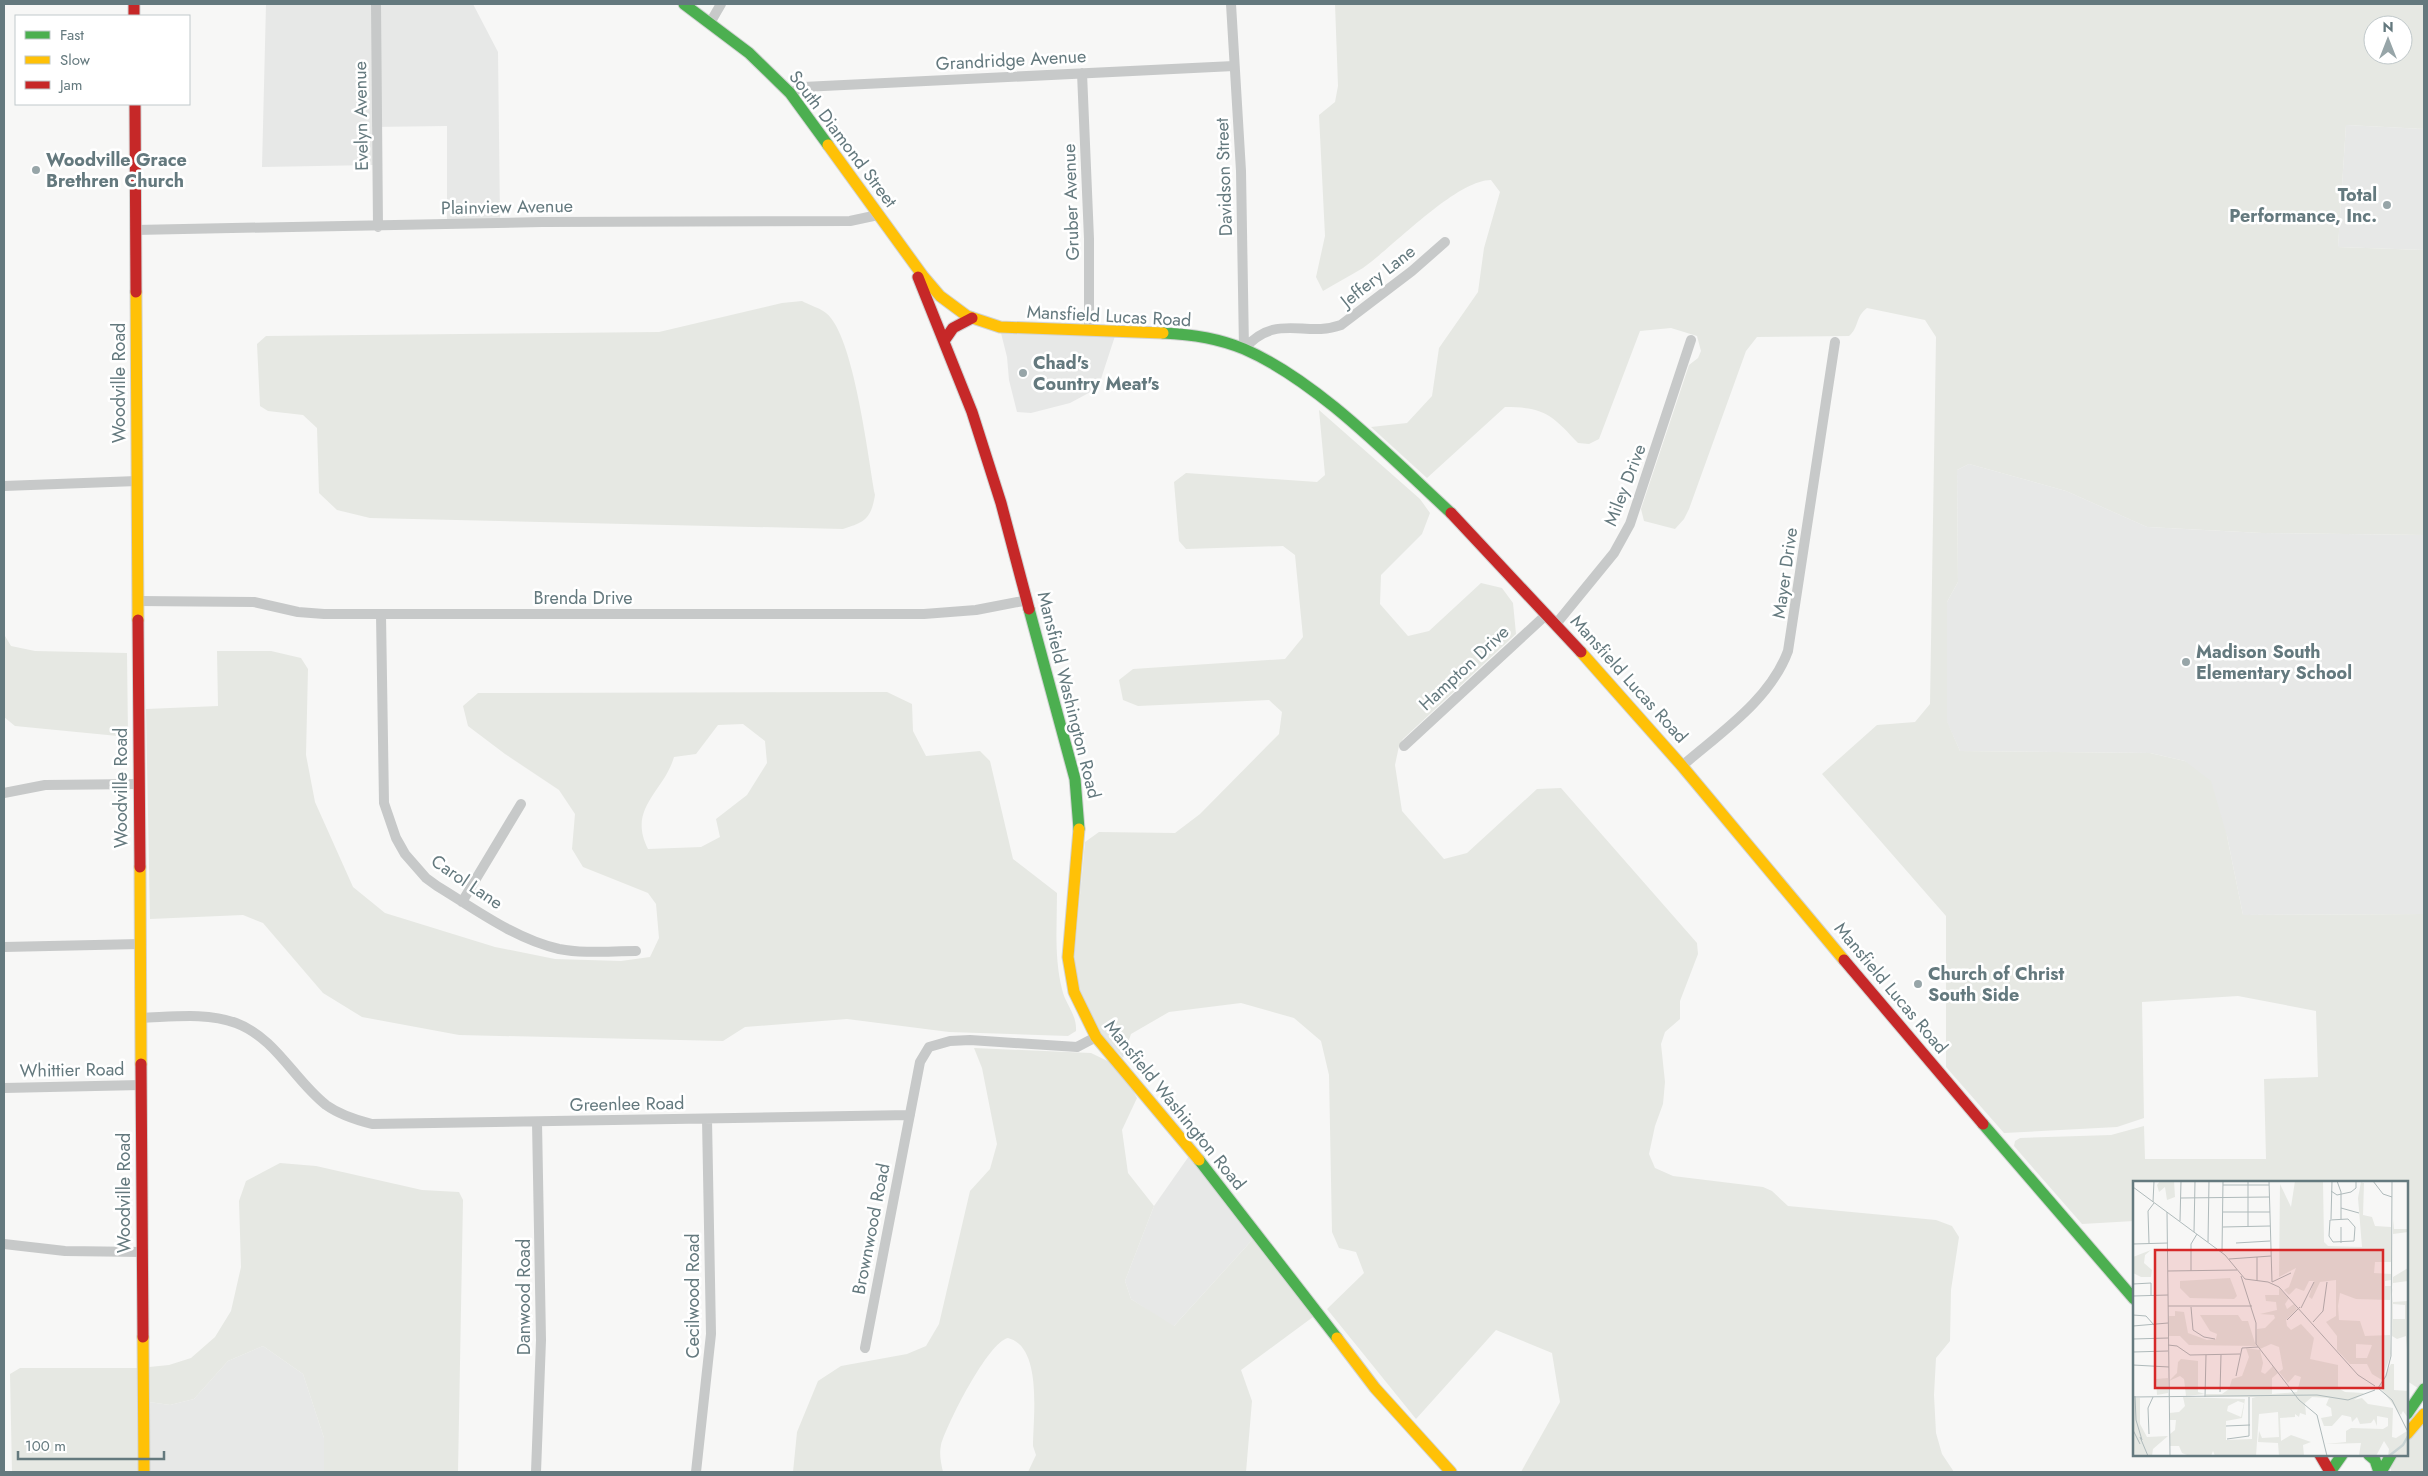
<svg xmlns="http://www.w3.org/2000/svg" width="2428" height="1476" viewBox="0 0 2428 1476" font-family="Jost,sans-serif">
	<style>
		.built { fill: #e7e8e7 }
		.green { fill: #e6e8e3; fill-rule: evenodd }
		.lines { fill: none; stroke-linecap: round; stroke-linejoin: round }
		.fast-casing { stroke: #d1d3d3; stroke-width: 13 }
		.slow-casing { stroke: #d1d3d3; stroke-width: 13 }
		.jam-casing { stroke: #d1d3d3; stroke-width: 13 }
		.street { stroke: #c7c9c9; stroke-width: 10 }
		.fast { stroke: #4caf50; stroke-width: 11 }
		.slow { stroke: #ffc107; stroke-width: 11 }
		.jam { stroke: #c62828; stroke-width: 11 }
		.poi-dot { fill: #97a5a8; stroke: #fff; stroke-width: 2 }
		.labels { text-anchor: middle; dominant-baseline: central; stroke-width: 5; stroke-linejoin: round; paint-order: stroke }
		.street-label { font-size: 18px; fill: #64797e; stroke: #fff }
		.poi-label { font-size: 18px; font-weight: bold; fill: #64797e; stroke: #fff; text-anchor: start }
		.inset-river { fill: none; stroke: #c9d4d4; stroke-width: 2.5 }
		.inset-road { fill: none; stroke: #afbabb; stroke-width: 1 }
		.view { fill: #d62828; fill-opacity: 0.15; stroke: #d62828; stroke-width: 2.5 }
		.inset-edge { fill: none; stroke: #64797e; stroke-width: 2.5 }
	</style>
	<rect width="100%" height="100%" fill="#f7f7f6"/>
	<!-- built -->
	<path class="built" d="M 266,4 L 473,4 L 498,52 L 500,219 L 447,220 L 447,126 L 372,127 L 373,165 L 262,167 Z
		M 2346,125 L 2424,129 L 2424,250 L 2338,247 Z
		M 1001,333 L 1115,336 L 1098,388 L 1070,403 L 1031,413 L 1017,412 L 1009,380 L 1007,357 Z
		M 1969,464 L 2066,491 L 2147,527 L 2262,533 L 2424,535 L 2424,914 L 2243,915 L 2227,836 L 2185,761 L 2150,753 L 1960,751 L 1947,722 L 1947,602 L 1958,582 L 1957,470 Z
		M 1189,1156 L 1253,1239 L 1173,1327 L 1131,1299 L 1125,1281 L 1154,1206 Z
		M 263,1346 L 303,1374 L 324,1438 L 324,1472 L 149,1472 L 149,1402 L 170,1405 L 194,1399 L 228,1361 Z"/>
	<!-- green -->
	<path class="green" d="M 1335,4 L 2424,4 L 2424,129 L 2346,125 L 2338,247 L 2424,250 L 2424,535 L 2262,533 L 2147,527 L 2066,491 L 1969,464 L 1957,470 L 1958,582 L 1947,602 L 1947,721 L 1960,751 L 2150,753 L 2185,761 L 2211,781 L 2227,836 L 2243,915 L 2424,914 L 2424,1392 L 2407,1381 L 2407,1182 L 2134,1182 L 2134,1221 L 2082,1224 L 2014,1146 L 2015,1141 L 2020,1138 L 2111,1135 L 2144,1126 L 2145,1159 L 2266,1159 L 2264,1079 L 2318,1077 L 2316,1011 L 2238,996 L 2142,1002 L 2144,1118 L 2117,1127 L 2004,1133 L 1946,1067 L 1946,916 L 1822,774 L 1877,725 L 1915,722 L 1930,704 L 1936,337 L 1925,320 L 1867,308 C 1855,317 1859,328 1849,336 L 1757,337 L 1746,351 L 1689,509 L 1684,519 L 1675,529 L 1644,521 L 1641,509 L 1689,365 L 1698,358 L 1701,351 L 1697,336 L 1671,328 L 1640,331 L 1599,439 L 1589,444 L 1578,443 C 1552,415 1545,407 1505,407 L 1427,478 L 1371,427 L 1407,423 L 1432,396 L 1439,348 L 1478,292 L 1484,248 L 1500,192 L 1491,180 C 1456,180 1393,247 1363,268 C 1350,276 1336,283 1323,291 L 1316,277 L 1325,236 L 1319,115 L 1335,102 L 1338,86 ZM 2373,25 L 2403,25 L 2403,55 L 2373,55 Z
		M 802,301 C 809,305 820,308 826,313 C 854,335 868,458 875,495 C 871,519 865,522 843,529 L 370,518 L 337,510 L 319,493 L 317,428 L 303,415 L 268,411 L 260,406 L 257,344 L 266,336 L 659,332 L 782,303 Z
		M 1319,410 L 1420,499 L 1430,513 L 1422,534 L 1381,575 L 1380,604 L 1408,636 L 1429,631 L 1481,583 L 1502,588 L 1513,603 L 1516,634 L 1403,739 L 1399,746 L 1395,765 L 1402,811 L 1444,859 L 1467,853 L 1537,789 L 1561,788 L 1697,943 L 1698,954 L 1680,1001 L 1680,1019 L 1665,1032 L 1661,1044 L 1665,1082 L 1663,1104 L 1655,1126 L 1649,1154 L 1655,1168 L 1673,1176 L 1763,1187 L 1772,1191 L 1788,1206 L 1936,1220 L 1952,1226 L 1959,1237 L 1951,1290 L 1950,1341 L 1936,1358 L 1934,1395 L 1936,1433 L 1942,1454 L 1954,1472 L 1521,1472 L 1560,1402 L 1552,1353 L 1496,1330 L 1416,1419 L 1327,1309 L 1364,1273 L 1356,1252 L 1339,1248 L 1332,1232 L 1329,1075 L 1321,1041 L 1294,1018 L 1241,1003 L 1169,1012 L 1131,1034 L 1123,1058 L 1103,1037 L 1081,999 L 1073,971 L 1085,842 L 1099,832 L 1175,833 L 1200,814 L 1279,734 L 1282,712 L 1269,700 L 1138,706 L 1123,700 L 1119,680 L 1133,669 L 1285,659 L 1303,637 L 1295,555 L 1283,546 L 1186,549 L 1179,541 L 1174,482 L 1186,473 L 1317,482 L 1325,475 Z
		M 4,615 L 5,636 L 11,646 L 35,651 L 127,653 L 128,737 L 15,726 L 4,717 Z
		M 217,651 L 271,651 L 301,658 L 308,669 L 306,755 L 315,802 L 353,887 L 385,913 L 495,947 L 555,959 L 621,961 L 650,957 L 659,938 L 656,904 L 648,893 L 583,867 L 572,849 L 575,814 L 559,790 L 505,754 L 468,726 L 463,706 L 478,693 L 887,692 L 912,704 L 913,731 L 926,756 L 980,751 L 990,761 L 1013,859 L 1057,893 C 1057,925 1054,957 1062,989 C 1065,1004 1077,1014 1076,1031 L 1068,1036 L 949,1032 L 847,1019 L 745,1027 L 723,1041 L 459,1035 L 362,1017 L 323,993 L 263,923 L 243,915 L 150,919 L 146,709 L 218,706 ZM 743,724 L 765,741 L 767,763 L 747,795 L 716,819 L 720,837 L 701,847 L 648,849 C 627,808 664,792 674,757 L 696,754 L 718,725 Z
		M 974,1048 L 1091,1053 L 1120,1067 L 1137,1098 L 1122,1130 L 1128,1173 L 1154,1206 L 1125,1281 L 1131,1299 L 1174,1326 L 1253,1239 L 1313,1317 L 1241,1370 L 1252,1401 L 1246,1472 L 1028,1472 L 1036,1455 L 1033,1446 C 1033,1418 1043,1347 1008,1338 C 988,1342 947,1424 941,1445 C 939,1454 941,1463 943,1472 L 793,1472 L 797,1432 L 818,1381 L 841,1366 L 907,1354 L 926,1346 L 939,1324 L 970,1191 L 990,1169 L 997,1144 L 982,1068 Z
		M 280,1163 L 316,1166 L 422,1190 L 459,1192 L 463,1200 L 458,1472 L 324,1472 L 324,1438 L 303,1374 L 263,1346 L 228,1361 L 194,1399 L 170,1405 L 149,1402 L 149,1367 L 169,1365 L 191,1358 L 215,1337 L 231,1311 L 241,1267 L 239,1201 L 246,1181 Z
		M 20,1368 L 137,1368 L 138,1472 L 12,1472 L 10,1374 Z
		M 2424,1419 L 2424,1472 L 2391,1472 L 2391,1465 L 2396,1455 L 2407,1455 L 2407,1441 Z"/>
	<g class="lines">
		<defs>
			<path id="fast" d="M 684,4 L 749,53 L 790,93 L 828,145
				M 1163,333 C 1189,334 1220,339 1244,349 C 1318,381 1392,459 1451,513
				M 1029,609 L 1075,779 L 1079,829
				M 1983,1124 L 2134,1299
				M 1199,1160 L 1337,1338
				M 2407,1414 L 2424,1389
				M 2369,1455 L 2375,1460 L 2379,1472
				M 2330,1472 L 2342,1455
				M 2381,1472 L 2391,1455"/>
			<path id="slow" d="M 828,145 L 923,276 L 940,296 L 967,316 L 1000,327 L 1163,333
				M 136,292 L 138,620
				M 1581,652 L 1682,766 L 1844,960
				M 1079,829 L 1068,957 L 1074,992 L 1096,1037 L 1199,1160
				M 140,867 L 141,1064
				M 143,1337 L 144,1472
				M 1337,1338 L 1375,1388 L 1451,1472
				M 2407,1434 L 2424,1414"/>
			<path id="jam" d="M 134,4 L 134,16
				M 135,104 L 136,292
				M 918,277 L 972,412 L 1001,503 L 1029,609
				M 944,341 L 953,328 L 972,318
				M 1451,513 L 1581,652
				M 138,620 L 140,867
				M 1844,960 L 1983,1124
				M 141,1064 L 143,1337
				M 2320,1455 L 2330,1472"/>
		</defs>
		<!-- fast casing -->
		<use href="#fast" class="fast-casing"/>
		<!-- slow casing -->
		<use href="#slow" class="slow-casing"/>
		<!-- jam casing -->
		<use href="#jam" class="jam-casing"/>
		<!-- street -->
		<path class="street" d="M 376,4 L 378,227
			M 1231,4 L 1241,171 L 1244,349
			M 710,23 L 721,4
			M 1082,73 L 1089,239 L 1089,330
			M 790,93 L 803,87 L 1234,66
			M 135,230 L 542,222 L 850,221 L 878,215
			M 1244,349 C 1276,312 1305,338 1341,325 L 1412,271 L 1445,242
			M 4,486 L 137,481
			M 138,601 L 254,602 L 298,612 L 324,614 L 924,614 L 976,610 L 1028,600
			M 381,615 L 384,803 L 396,838 L 405,854 L 426,878 L 437,886 C 475,909 515,939 559,949 C 584,954 610,951 636,951
			M 1556,624 L 1614,553 L 1630,524 L 1691,340
			M 1404,746 L 1547,614
			M 1682,766 C 1720,733 1770,700 1788,651 L 1835,342
			M 4,793 L 45,785 L 139,784
			M 462,902 L 521,804
			M 4,947 L 140,944
			M 141,1018 C 172,1017 206,1012 236,1023 C 276,1038 294,1080 326,1105 C 340,1115 356,1120 372,1124 L 910,1115
			M 4,1088 L 141,1085
			M 4,1244 L 65,1251 L 142,1252
			M 865,1348 L 920,1062 L 929,1047 L 950,1041 L 970,1040 L 1077,1047 L 1096,1037
			M 536,1472 L 541,1340 L 537,1122
			M 696,1472 L 711,1334 L 707,1119"/>
		<!-- fast -->
		<use href="#fast" class="fast"/>
		<!-- slow -->
		<use href="#slow" class="slow"/>
		<!-- jam -->
		<use href="#jam" class="jam"/>
	</g>
	<!-- markers -->
	<g class="poi-dot">
		<circle cx="36" cy="170" r="5"/>
		<circle cx="2387" cy="205" r="5"/>
		<circle cx="1023" cy="373" r="5"/>
		<circle cx="2186" cy="662" r="5"/>
		<circle cx="1918" cy="984" r="5"/>
	</g>
	<g class="labels">
		<!-- street labels -->
		<g class="street-label">
			<text transform="translate(1011 60) rotate(-3)">Grandridge Avenue</text>
			<text transform="translate(361 116) rotate(-91)">Evelyn Avenue</text>
			<text transform="translate(843 139) rotate(53)">South Diamond Street</text>
			<text transform="translate(1224 177) rotate(-92)">Davidson Street</text>
			<text transform="translate(1071 202) rotate(-92)">Gruber Avenue</text>
			<text transform="translate(507 207) rotate(-1)">Plainview Avenue</text>
			<text transform="translate(1378 276) rotate(-38)">Jeffery Lane</text>
			<text transform="translate(1109 316) rotate(3)">Mansfield Lucas Road</text>
			<text transform="translate(119 383) rotate(-90)">Woodville Road</text>
			<text transform="translate(1625 485) rotate(-69)">Miley Drive</text>
			<text transform="translate(1785 573) rotate(-82)">Mayer Drive</text>
			<text x="583" y="598">Brenda Drive</text>
			<text transform="translate(1464 668) rotate(-43)">Hampton Drive</text>
			<text transform="translate(1629 679) rotate(48)">Mansfield Lucas Road</text>
			<text transform="translate(1069 695) rotate(76)">Mansfield Washington Road</text>
			<text transform="translate(121 788) rotate(-90)">Woodville Road</text>
			<text transform="translate(467 882) rotate(34)">Carol Lane</text>
			<text transform="translate(1891 988) rotate(50)">Mansfield Lucas Road</text>
			<text transform="translate(72 1070) rotate(-1)">Whittier Road</text>
			<text transform="translate(627 1104) rotate(-1)">Greenlee Road</text>
			<text transform="translate(1175 1105) rotate(51)">Mansfield Washington Road</text>
			<text transform="translate(124 1193) rotate(-90)">Woodville Road</text>
			<text transform="translate(871 1229) rotate(-79)">Brownwood Road</text>
			<text transform="translate(693 1296) rotate(-90)">Cecilwood Road</text>
			<text transform="translate(524 1297) rotate(-90)">Danwood Road</text>
		</g>
		<!-- poi labels -->
		<g class="poi-label">
			<text x="46" y="160">Woodville Grace<tspan x="46" dy="21">Brethren Church</tspan></text>
			<text x="2377" y="195" text-anchor="end">Total<tspan x="2377" dy="21">Performance, Inc.</tspan></text>
			<text x="1033" y="363">Chad's<tspan x="1033" dy="21">Country Meat's</tspan></text>
			<text x="2196" y="652">Madison South<tspan x="2196" dy="21">Elementary School</tspan></text>
			<text x="1928" y="974">Church of Christ<tspan x="1928" dy="21">South Side</tspan></text>
		</g>
	</g>
	<!-- overview -->
	<g transform="translate(2133 1181)">
		<rect width="275" height="275" fill="#f7f7f6"/>
		<path d="M 27,0 L 41,0 L 42,16 L 34,19 L 32,6 L 26,11 L 24,4 ZM 162,0 L 190,0 L 191,61 L 195,65 L 229,66 L 225,17 L 228,1 L 231,2 L 230,34 L 239,36 L 242,45 L 258,46 L 258,81 L 242,81 L 241,92 L 258,93 L 258,99 L 252,100 L 252,105 L 258,105 L 257,119 L 223,118 L 207,112 L 205,125 L 206,139 L 227,140 L 232,155 L 257,154 L 258,173 L 249,199 L 239,193 L 234,183 L 217,183 L 204,169 L 204,155 L 193,141 L 203,135 L 203,99 L 187,101 L 179,118 L 176,116 L 181,100 L 176,100 L 171,110 L 163,107 L 156,114 L 151,109 L 156,106 L 163,87 L 146,96 L 147,3 L 158,26 ZM 223,163 L 239,164 L 234,177 L 223,177 ZM 260,38 L 261,48 L 274,48 L 275,51 L 260,53 L 260,96 L 275,87 L 275,100 L 260,102 L 259,109 L 260,121 L 275,120 L 275,182 L 273,155 L 264,158 L 259,155 ZM 260,123 L 272,124 L 272,138 L 260,138 ZM 18,69 L 12,74 L 11,82 L 19,89 L 18,96 L 8,96 L 0,92 L 0,76 ZM 97,97 L 104,115 L 101,118 L 57,117 L 47,107 L 47,100 ZM 146,107 L 156,117 L 152,123 L 154,128 L 161,123 L 164,128 L 153,139 L 154,145 L 158,149 L 168,143 L 181,157 L 177,178 L 205,184 L 205,207 L 212,211 L 231,212 L 221,219 L 229,217 L 235,223 L 260,227 L 259,256 L 263,257 L 274,250 L 275,275 L 255,275 L 256,268 L 251,260 L 243,275 L 221,275 L 226,274 L 228,262 L 193,263 L 213,261 L 213,250 L 218,247 L 250,248 L 255,245 L 255,237 L 244,235 L 244,245 L 241,238 L 238,242 L 227,243 L 224,236 L 219,241 L 218,236 L 209,234 L 199,245 L 191,245 L 188,237 L 199,235 L 198,227 L 193,224 L 196,217 L 179,216 L 172,222 L 173,234 L 167,232 L 166,236 L 162,233 L 162,236 L 147,237 L 148,260 L 158,254 L 178,261 L 170,264 L 171,275 L 146,275 L 145,262 L 125,261 L 126,250 L 129,257 L 146,256 L 145,231 L 126,233 L 123,275 L 82,275 L 80,270 L 78,275 L 54,274 L 49,272 L 46,265 L 37,265 L 37,253 L 42,249 L 43,239 L 37,239 L 36,232 L 46,231 L 52,225 L 50,216 L 112,218 L 109,237 L 93,240 L 93,259 L 119,258 L 119,217 L 123,216 L 73,216 L 73,213 L 89,213 L 96,208 L 99,198 L 109,195 L 116,176 L 113,167 L 127,169 L 130,182 L 128,191 L 132,193 L 140,185 L 145,192 L 139,197 L 139,213 L 164,211 L 168,196 L 162,194 L 155,202 L 146,191 L 150,188 L 146,166 L 138,163 L 127,168 L 123,162 L 124,148 L 132,147 L 142,137 L 141,134 L 127,133 L 144,129 L 143,121 L 133,120 L 132,114 L 146,114 ZM 105,220 L 111,222 L 108,236 L 94,230 L 95,225 ZM 42,130 L 51,131 L 55,152 L 74,159 L 83,158 L 84,153 L 77,150 L 67,134 L 105,134 L 109,140 L 115,140 L 123,165 L 56,164 L 47,155 L 36,155 L 36,135 L 42,135 ZM 48,178 L 65,180 L 65,211 L 72,213 L 53,215 L 51,198 L 47,195 L 36,200 L 44,192 L 45,181 ZM 258,183 L 261,183 L 261,209 L 275,210 L 275,237 L 270,230 L 268,234 L 246,205 ZM 35,197 L 35,212 L 24,214 L 23,198 ZM 0,217 L 7,217 L 7,243 L 14,256 L 35,255 L 20,268 L 19,275 L 0,275 Z" fill="#e6e8e3" fill-rule="evenodd"/>
		<path class="inset-river" d="M 256,275 L 270,264 L 275,255"/>
		<path class="inset-road" d="M 115,0 L 115,46M 136,0 L 139,101 L 158,92M 204,0 L 208,11 L 208,38M 240,0 L 250,13 L 259,16M 90,4 L 136,4M 0,6 L 92,74 L 112,98 L 135,101 L 146,106 L 225,194 L 242,205M 198,10 L 204,14 L 218,11 L 223,7 L 223,0M 48,17 L 136,16M 20,21 L 21,0M 208,27 L 226,32M 34,31 L 37,275M 90,31 L 137,31M 198,38 L 199,0M 215,38 L 222,46 L 221,60 L 200,61 L 196,55 L 197,39 ZM 47,40 L 48,0M 90,46 L 137,45M 208,46 L 208,62M 61,51 L 62,0M 75,61 L 76,0M 16,62 L 15,30 L 21,22M 103,62 L 137,60M 0,63 L 35,62M 89,71 L 90,0M 124,76 L 124,100M 96,78 L 138,75M 35,90 L 104,89M 58,90 L 58,63 L 64,53M 108,95 L 123,142 L 123,163 L 166,219 L 184,234 L 194,275M 0,103 L 18,102 L 18,115M 0,115 L 35,114M 35,125 L 119,125M 58,126 L 60,149 L 71,156 L 82,158M 168,127 L 181,101M 0,134 L 13,135 L 21,144M 154,139 L 167,126M 180,141 L 190,130 L 194,101M 0,145 L 35,142M 0,158 L 35,157M 35,164 L 44,165 L 57,174 L 107,173M 0,171 L 35,170M 0,184 L 36,186M 103,195 L 109,167 L 125,166M 245,207 L 259,219 L 275,251M 245,207 L 253,195 L 258,175 L 259,0M 87,211 L 88,174M 2,215 L 3,239 L 9,259M 0,216 L 184,214 L 215,219 L 242,209M 72,216 L 73,174M 93,245 L 117,244M 0,249 L 7,263M 16,253 L 15,227 L 20,216M 7,256 L 15,275M 94,258 L 116,255 L 116,216"/>
		<path class="view" d="M 22,69 L 250,69 L 250,207 L 22,207 Z"/>
		<rect width="275" height="275" class="inset-edge"/>
	</g>
	<!-- border -->
	<rect width="2428" height="1476" fill="none" stroke="#64797e" stroke-width="10"/>
	<!-- legend -->
	<rect x="15" y="15" width="175" height="90" fill="#ffffff" stroke="#c1c9cb"/>
	<rect x="25" y="31" width="25" height="8" fill="#4caf50" stroke="#c1c9cb"/>
	<text x="60" y="40" font-size="15" fill="#64797e">Fast</text>
	<rect x="25" y="56" width="25" height="8" fill="#ffc107" stroke="#c1c9cb"/>
	<text x="60" y="65" font-size="15" fill="#64797e">Slow</text>
	<rect x="25" y="81" width="25" height="8" fill="#c62828" stroke="#c1c9cb"/>
	<text x="60" y="90" font-size="15" fill="#64797e">Jam</text>
	<!-- north arrow -->
	<g transform="translate(2388 40)"><circle r="24" fill="#ffffff" stroke="#c1c9cb"/>
	<path d="M0-4L9 19L0 12L-9 19Z" fill="#97a5a8"/>
	<text y="-8" font-size="14" font-weight="bold" text-anchor="middle" fill="#64797e">N</text>
	</g>
	<!-- scale -->
	<path d="M18 1451v8h146v-8" fill="none" stroke="#64797e" stroke-width="2.5"/>
	<text x="25" y="1451" font-size="15" fill="#64797e" stroke="#ffffff" stroke-width="4" paint-order="stroke">100 m</text>
</svg>
